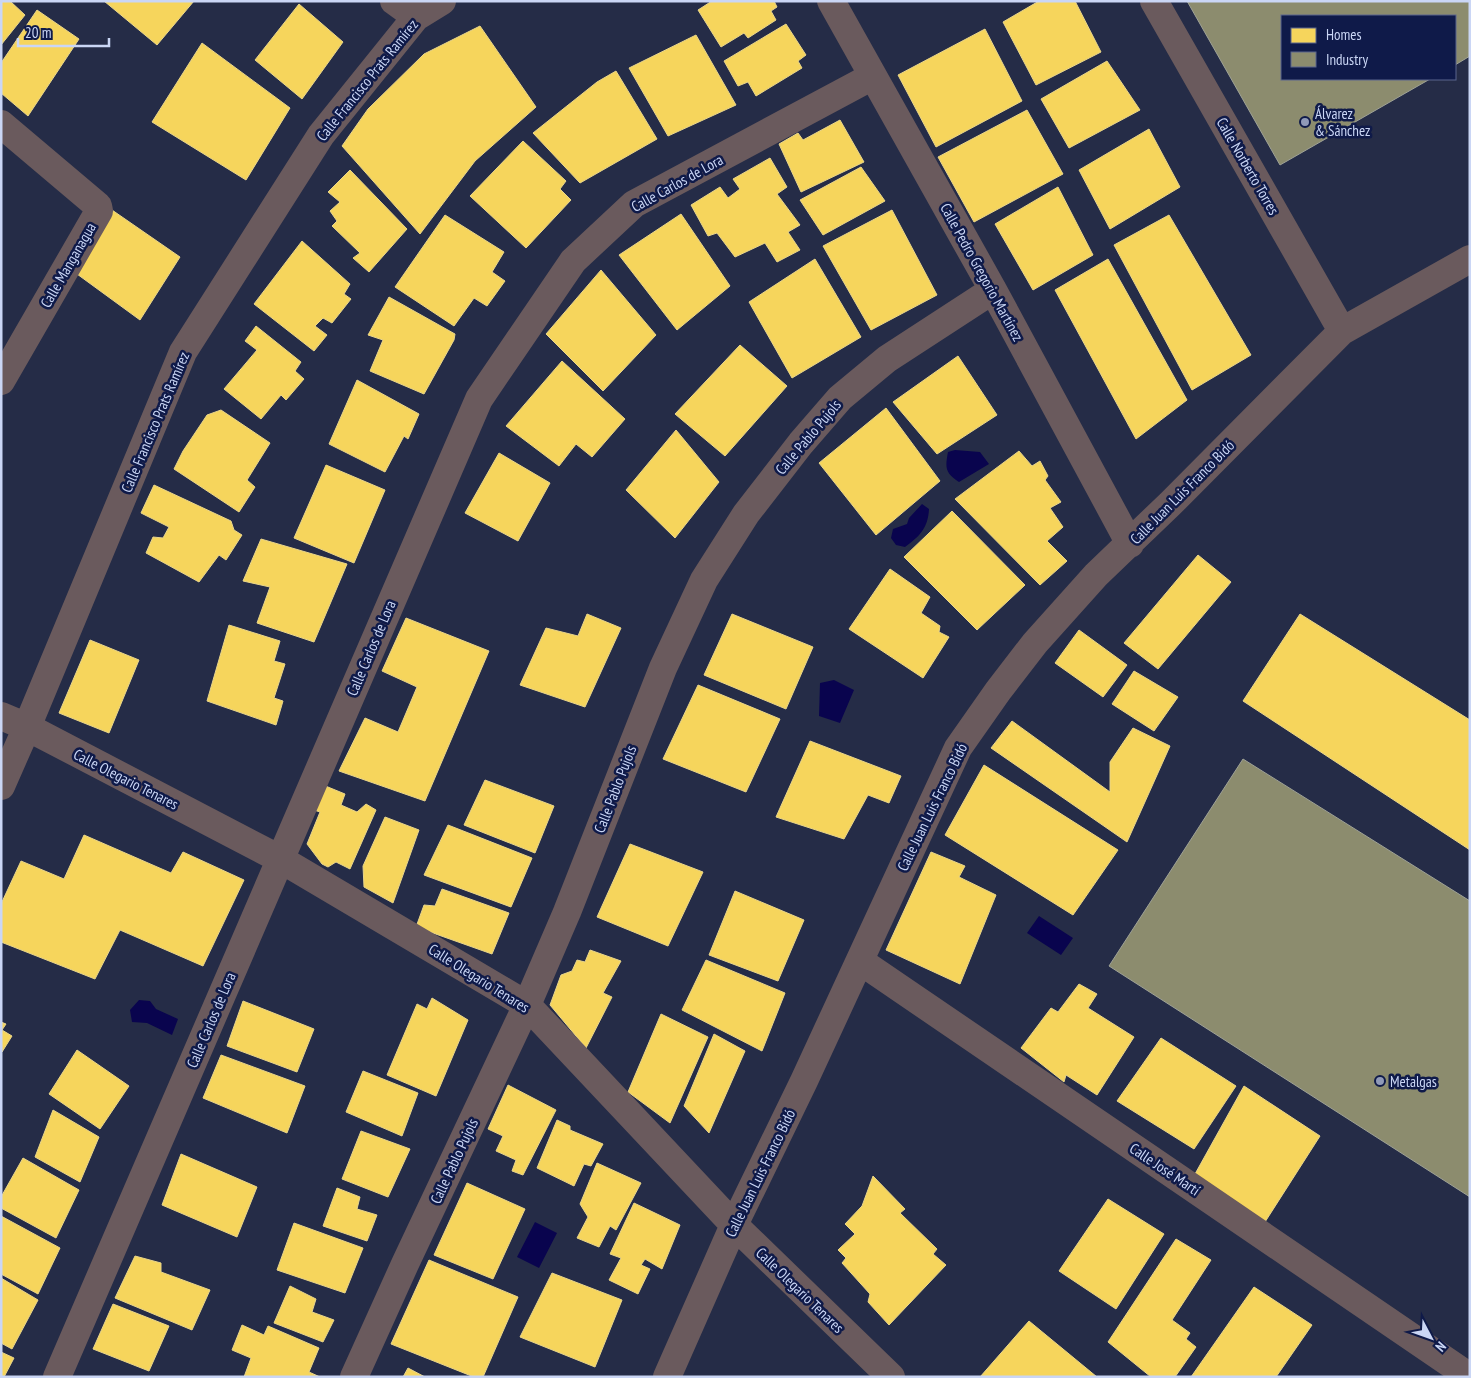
<svg xmlns="http://www.w3.org/2000/svg" width="1471" height="1378" viewBox="0 0 1471 1378" font-family="'PT Sans Narrow',sans-serif">
	<style>
		.water { fill: #09044e }
		.homes { fill: #f6d55c; stroke: #e9d58a }
		.industry { fill: #8c8c6e; stroke: #9fa296 }
		.lines { fill: none; stroke-linecap: round; stroke-linejoin: round }
		.minor { stroke: #6a5a5d; stroke-width: 28 }
		.poi-dot { fill: #909ab8; stroke: #0f1a49; stroke-width: 2 }
		.labels { text-anchor: middle; dominant-baseline: central; stroke-width: 5; stroke-linejoin: round; paint-order: stroke }
		.street-label { font-size: 15px; fill: #cad6f5; stroke: #0f1a49 }
		.poi-label { font-size: 15px; fill: #cad6f5; stroke: #0f1a49; text-anchor: start }
	</style>
	<rect width="100%" height="100%" fill="#252c47"/>
	<!-- water -->
	<path class="water" d="M 955,450 L 980,452 L 989,464 L 959,482 C 945,473 945,468 948,452 Z
		M 922,504 L 929,509 C 928,528 920,536 905,547 L 896,545 L 891,538 L 893,529 L 907,524 L 909,518 Z
		M 834,680 L 854,690 L 840,723 L 819,716 L 820,683 Z
		M 1039,916 L 1073,938 L 1061,955 L 1027,933 Z
		M 139,1000 L 150,1001 L 156,1009 L 178,1019 L 172,1035 L 147,1023 L 132,1022 L 130,1010 Z
		M 535,1222 L 557,1233 L 539,1268 L 517,1257 Z"/>
	<!-- homes -->
	<path class="homes" d="M 1,1 L 10,1 L 25,15 L 1,45 Z
		M 104,1 L 194,1 L 157,45 Z
		M 712,1 L 774,1 L 777,7 L 771,11 L 776,20 L 748,38 L 744,33 L 721,47 L 698,10 Z
		M 1039,1 L 1075,1 L 1101,52 L 1036,85 L 1003,22 Z
		M 299,4 L 343,42 L 302,99 L 255,60 Z
		M 37,10 L 79,39 L 28,116 L 1,93 L 1,63 Z
		M 786,24 L 806,55 L 798,61 L 802,68 L 756,96 L 748,82 L 738,86 L 724,61 Z
		M 480,26 L 536,107 L 475,161 L 420,234 L 342,146 L 368,109 L 424,54 Z
		M 985,29 L 1022,101 L 936,147 L 898,75 Z
		M 696,35 L 736,105 L 668,136 L 629,68 Z
		M 202,43 L 290,108 L 246,180 L 152,122 Z
		M 1107,61 L 1140,110 L 1069,148 L 1041,99 Z
		M 616,71 L 657,139 L 580,183 L 533,133 L 597,82 Z
		M 1027,110 L 1063,174 L 974,222 L 938,157 Z
		M 840,120 L 864,162 L 801,192 L 779,144 L 798,133 L 803,140 Z
		M 1149,129 L 1180,187 L 1110,229 L 1079,170 Z
		M 523,141 L 566,181 L 560,189 L 571,200 L 526,248 L 470,196 Z
		M 770,158 L 787,187 L 777,194 L 800,225 L 788,232 L 800,250 L 777,262 L 765,243 L 735,257 L 717,233 L 708,236 L 691,205 L 720,187 L 728,198 L 740,189 L 733,179 Z
		M 861,167 L 885,201 L 823,235 L 800,200 Z
		M 350,170 L 407,229 L 369,272 L 353,258 L 360,253 L 332,226 L 337,221 L 330,211 L 340,202 L 328,192 Z
		M 1058,187 L 1093,255 L 1033,290 L 995,224 Z
		M 112,210 L 180,257 L 140,320 L 77,274 Z
		M 892,210 L 937,295 L 871,330 L 823,246 Z
		M 681,214 L 730,286 L 677,330 L 619,255 Z
		M 445,215 L 504,252 L 492,272 L 505,281 L 487,306 L 474,298 L 454,326 L 395,287 Z
		M 1169,215 L 1251,355 L 1192,390 L 1114,245 Z
		M 302,241 L 350,284 L 344,294 L 351,299 L 332,323 L 323,318 L 315,326 L 327,335 L 314,351 L 254,304 Z
		M 815,259 L 861,337 L 792,378 L 749,302 Z
		M 1108,259 L 1187,400 L 1136,439 L 1055,290 Z
		M 601,270 L 656,335 L 603,391 L 546,334 Z
		M 389,297 L 455,334 L 454,340 L 424,394 L 370,371 L 383,340 L 368,335 Z
		M 256,326 L 301,362 L 295,371 L 304,379 L 286,400 L 281,395 L 261,419 L 224,389 L 257,350 L 245,341 Z
		M 740,345 L 787,386 L 725,456 L 675,414 Z
		M 958,356 L 997,415 L 937,454 L 893,402 Z
		M 562,361 L 625,419 L 592,457 L 576,444 L 559,466 L 506,426 Z
		M 357,380 L 419,414 L 408,439 L 404,436 L 385,472 L 329,444 Z
		M 886,408 L 940,481 L 876,535 L 819,463 Z
		M 221,410 L 270,443 L 247,480 L 255,487 L 239,512 L 174,469 L 183,451 L 207,415 Z
		M 676,430 L 719,482 L 675,538 L 626,490 Z
		M 1019,451 L 1032,466 L 1040,461 L 1048,476 L 1045,480 L 1061,502 L 1050,508 L 1063,527 L 1047,541 L 1067,561 L 1040,585 L 955,499 Z
		M 499,453 L 550,483 L 518,541 L 465,513 Z
		M 326,465 L 385,490 L 354,563 L 294,538 Z
		M 154,485 L 231,521 L 234,530 L 242,535 L 226,560 L 219,555 L 199,582 L 146,553 L 153,537 L 163,538 L 169,527 L 141,513 Z
		M 952,511 L 1025,585 L 977,630 L 904,557 Z
		M 261,539 L 347,564 L 314,642 L 257,623 L 270,587 L 243,581 Z
		M 1198,555 L 1231,582 L 1158,669 L 1124,643 Z
		M 890,569 L 930,597 L 921,613 L 940,626 L 939,632 L 949,637 L 923,678 L 849,629 Z
		M 587,614 L 621,628 L 585,707 L 520,685 L 546,628 L 578,636 Z
		M 732,614 L 813,647 L 786,709 L 704,675 Z
		M 1300,614 L 1470,720 L 1470,850 L 1243,701 Z
		M 406,618 L 489,651 L 425,801 L 339,771 L 365,718 L 398,732 L 417,687 L 382,671 Z
		M 229,625 L 280,641 L 274,661 L 285,664 L 274,698 L 283,701 L 276,725 L 207,701 Z
		M 1079,630 L 1127,665 L 1103,697 L 1055,663 Z
		M 90,640 L 139,660 L 109,733 L 59,713 Z
		M 1134,671 L 1178,697 L 1154,731 L 1112,704 Z
		M 698,685 L 780,719 L 746,792 L 663,759 Z
		M 1012,721 L 1110,792 L 1110,762 L 1133,728 L 1170,746 L 1127,842 L 991,748 Z
		M 810,741 L 901,776 L 889,803 L 868,795 L 844,839 L 776,817 Z
		M 984,765 L 1118,850 L 1073,915 L 945,835 Z
		M 485,780 L 554,806 L 535,853 L 464,825 Z
		M 323,785 L 345,794 L 341,805 L 357,812 L 366,804 L 376,810 L 350,869 L 336,862 L 328,867 L 322,864 L 307,844 L 320,812 L 314,810 Z
		M 385,817 L 419,830 L 393,903 L 364,887 L 363,866 Z
		M 448,825 L 532,858 L 511,907 L 424,875 Z
		M 84,835 L 171,873 L 183,852 L 244,880 L 203,966 L 120,930 L 95,979 L 1,942 L 1,904 L 21,861 L 64,879 Z
		M 630,844 L 703,872 L 668,946 L 597,917 Z
		M 931,852 L 965,866 L 959,877 L 996,895 L 960,984 L 886,950 Z
		M 442,889 L 509,913 L 492,954 L 416,927 L 424,905 L 435,906 Z
		M 735,891 L 804,920 L 778,981 L 709,955 Z
		M 590,950 L 621,961 L 603,993 L 612,997 L 586,1048 L 550,1005 L 561,975 L 572,971 L 577,960 L 585,962 Z
		M 706,960 L 785,993 L 762,1051 L 682,1010 Z
		M 1079,984 L 1097,994 L 1088,1008 L 1134,1037 L 1097,1095 L 1066,1075 L 1064,1082 L 1021,1048 L 1051,1008 L 1058,1012 Z
		M 432,998 L 468,1020 L 436,1096 L 387,1075 L 417,1004 L 427,1009 Z
		M 243,1001 L 314,1029 L 297,1072 L 227,1046 Z
		M 661,1014 L 708,1037 L 670,1123 L 628,1092 Z
		M 1,1022 L 6,1024 L 2,1030 L 12,1036 L 2,1052 Z
		M 714,1034 L 745,1051 L 709,1133 L 684,1106 Z
		M 1161,1038 L 1236,1086 L 1194,1149 L 1117,1101 Z
		M 77,1050 L 129,1086 L 100,1129 L 49,1094 Z
		M 221,1055 L 305,1086 L 287,1133 L 203,1098 Z
		M 363,1071 L 418,1093 L 402,1136 L 346,1112 Z
		M 508,1085 L 556,1110 L 523,1175 L 512,1171 L 516,1160 L 496,1151 L 503,1136 L 488,1129 Z
		M 1244,1086 L 1320,1136 L 1265,1222 L 1195,1174 Z
		M 53,1110 L 99,1137 L 80,1182 L 35,1157 Z
		M 557,1120 L 570,1126 L 570,1130 L 603,1144 L 591,1166 L 584,1164 L 574,1186 L 537,1168 Z
		M 361,1131 L 410,1149 L 388,1197 L 342,1179 Z
		M 181,1154 L 257,1187 L 237,1237 L 162,1205 Z
		M 23,1158 L 79,1190 L 56,1238 L 1,1208 L 1,1197 Z
		M 597,1163 L 641,1183 L 616,1230 L 610,1226 L 599,1247 L 577,1238 L 588,1217 L 580,1204 Z
		M 873,1176 L 905,1209 L 900,1213 L 937,1249 L 933,1254 L 946,1265 L 889,1325 L 868,1302 L 870,1294 L 842,1263 L 846,1258 L 838,1250 L 855,1234 L 845,1224 L 862,1206 Z
		M 467,1183 L 525,1209 L 493,1279 L 434,1255 Z
		M 337,1188 L 360,1197 L 357,1209 L 377,1215 L 367,1241 L 323,1226 Z
		M 1108,1199 L 1164,1234 L 1116,1309 L 1059,1271 Z
		M 634,1203 L 680,1225 L 662,1269 L 645,1259 L 641,1265 L 650,1269 L 638,1294 L 609,1280 L 621,1258 L 610,1254 Z
		M 1,1216 L 60,1248 L 38,1294 L 1,1274 Z
		M 294,1223 L 363,1248 L 345,1293 L 277,1270 Z
		M 1176,1239 L 1211,1260 L 1172,1320 L 1190,1333 L 1186,1339 L 1196,1347 L 1175,1377 L 1151,1377 L 1108,1342 Z
		M 135,1256 L 161,1263 L 161,1272 L 210,1290 L 192,1330 L 115,1298 Z
		M 429,1260 L 518,1297 L 483,1377 L 474,1377 L 391,1344 Z
		M 552,1273 L 622,1300 L 595,1367 L 520,1337 Z
		M 1,1278 L 38,1300 L 12,1349 L 1,1343 Z
		M 290,1286 L 316,1299 L 312,1312 L 334,1320 L 323,1342 L 274,1323 Z
		M 1254,1287 L 1312,1325 L 1276,1377 L 1191,1377 Z
		M 113,1304 L 169,1326 L 149,1371 L 93,1349 Z
		M 1029,1321 L 1097,1377 L 980,1377 Z
		M 242,1325 L 264,1335 L 268,1326 L 319,1348 L 309,1372 L 320,1377 L 244,1377 L 251,1358 L 232,1350 Z
		M 1,1352 L 14,1358 L 4,1377 L 1,1377 Z
		M 408,1368 L 425,1377 L 403,1377 Z"/>
	<!-- industry -->
	<path class="industry" d="M 1187,1 L 1470,1 L 1470,56 L 1455,65 L 1455,16 L 1282,16 L 1282,79 L 1430,79 L 1280,165 Z
		M 1243,759 L 1470,901 L 1470,1197 L 1109,966 Z"/>
	<g class="lines">
		<!-- minor -->
		<path class="minor" d="M 394,1 L 416,17
			M 831,1 L 993,290 L 1130,544
			M 1154,1 L 1342,331
			M 1,124 L 98,206 L 99,211 L 1,381
			M 1,716 L 27,727 L 280,859 L 527,1005 L 734,1225 L 891,1377
			M 1,786 L 27,727 L 183,352 L 321,135 L 416,17 L 442,1
			M 860,961 L 1470,1377
			M 57,1377 L 479,399 L 573,261 L 634,204 L 873,76
			M 354,1377 L 405,1264 L 527,1005 L 567,912 L 663,668 L 704,580 L 746,514 L 801,443 L 840,398 L 887,359 L 993,290
			M 667,1377 L 734,1225 L 804,1081 L 958,748 L 998,691 L 1035,643 L 1096,575 L 1170,504 L 1342,331 L 1470,259"/>
	</g>
	<!-- markers -->
	<g class="poi-dot">
		<circle cx="1305" cy="122" r="5"/>
		<circle cx="1380" cy="1081" r="5"/>
	</g>
	<g class="labels">
		<!-- street labels -->
		<g class="street-label">
			<text transform="translate(367 80) rotate(-51)">Calle Francisco Prats Ramírez</text>
			<text transform="translate(1248 166) rotate(60)">Calle Norberto Torres</text>
			<text transform="translate(677 183) rotate(-29)">Calle Carlos de Lora</text>
			<text transform="translate(68 265) rotate(-60)">Calle Manganagua</text>
			<text transform="translate(982 272) rotate(61)">Calle Pedro Gregorio Martínez</text>
			<text transform="translate(155 422) rotate(-67)">Calle Francisco Prats Ramírez</text>
			<text transform="translate(808 437) rotate(-50)">Calle Pablo Pujols</text>
			<text transform="translate(1182 492) rotate(-45)">Calle Juan Luis Franco Bidó</text>
			<text transform="translate(371 648) rotate(-67)">Calle Carlos de Lora</text>
			<text transform="translate(126 779) rotate(27)">Calle Olegario Tenares</text>
			<text transform="translate(615 789) rotate(-69)">Calle Pablo Pujols</text>
			<text transform="translate(932 807) rotate(-64)">Calle Juan Luis Franco Bidó</text>
			<text transform="translate(479 978) rotate(32)">Calle Olegario Tenares</text>
			<text transform="translate(211 1020) rotate(-67)">Calle Carlos de Lora</text>
			<text transform="translate(454 1161) rotate(-65)">Calle Pablo Pujols</text>
			<text transform="translate(1165 1169) rotate(34)">Calle José Martí</text>
			<text transform="translate(760 1173) rotate(-64)">Calle Juan Luis Franco Bidó</text>
			<text transform="translate(800 1290) rotate(44)">Calle Olegario Tenares</text>
		</g>
		<!-- poi labels -->
		<g class="poi-label">
			<text x="1315" y="113">Álvarez<tspan x="1315" dy="17">&amp; Sánchez</tspan></text>
			<text x="1390" y="1081">Metalgas</text>
		</g>
	</g>
	<!-- border -->
	<rect width="1471" height="1378" fill="none" stroke="#cad6f5" stroke-width="5"/>
	<!-- legend -->
	<rect x="1281" y="15" width="175" height="65" fill="#0f1a49" stroke="#5a658e"/>
	<rect x="1291" y="28" width="25" height="15" fill="#f6d55c" stroke="#5a658e"/>
	<text x="1326" y="40" font-size="15" fill="#cad6f5">Homes</text>
	<rect x="1291" y="52" width="25" height="15" fill="#8c8c6e" stroke="#5a658e"/>
	<text x="1326" y="65" font-size="15" fill="#cad6f5">Industry</text>
	<!-- north arrow -->
	<g transform="translate(1431 1338) rotate(131)" stroke="#0f1a49" stroke-width="4" paint-order="stroke">
	<path d="M0-4L9 19L0 12L-9 19Z" fill="#cad6f5"/>
	<text y="-8" font-size="14" font-weight="bold" text-anchor="middle" fill="#cad6f5">N</text>
	</g>
	<!-- scale -->
	<path d="M18 38v8h91v-8" fill="none" stroke="#cad6f5" stroke-width="2.5"/>
	<text x="25" y="38" font-size="15" fill="#cad6f5" stroke="#0f1a49" stroke-width="4" paint-order="stroke">20 m</text>
</svg>
